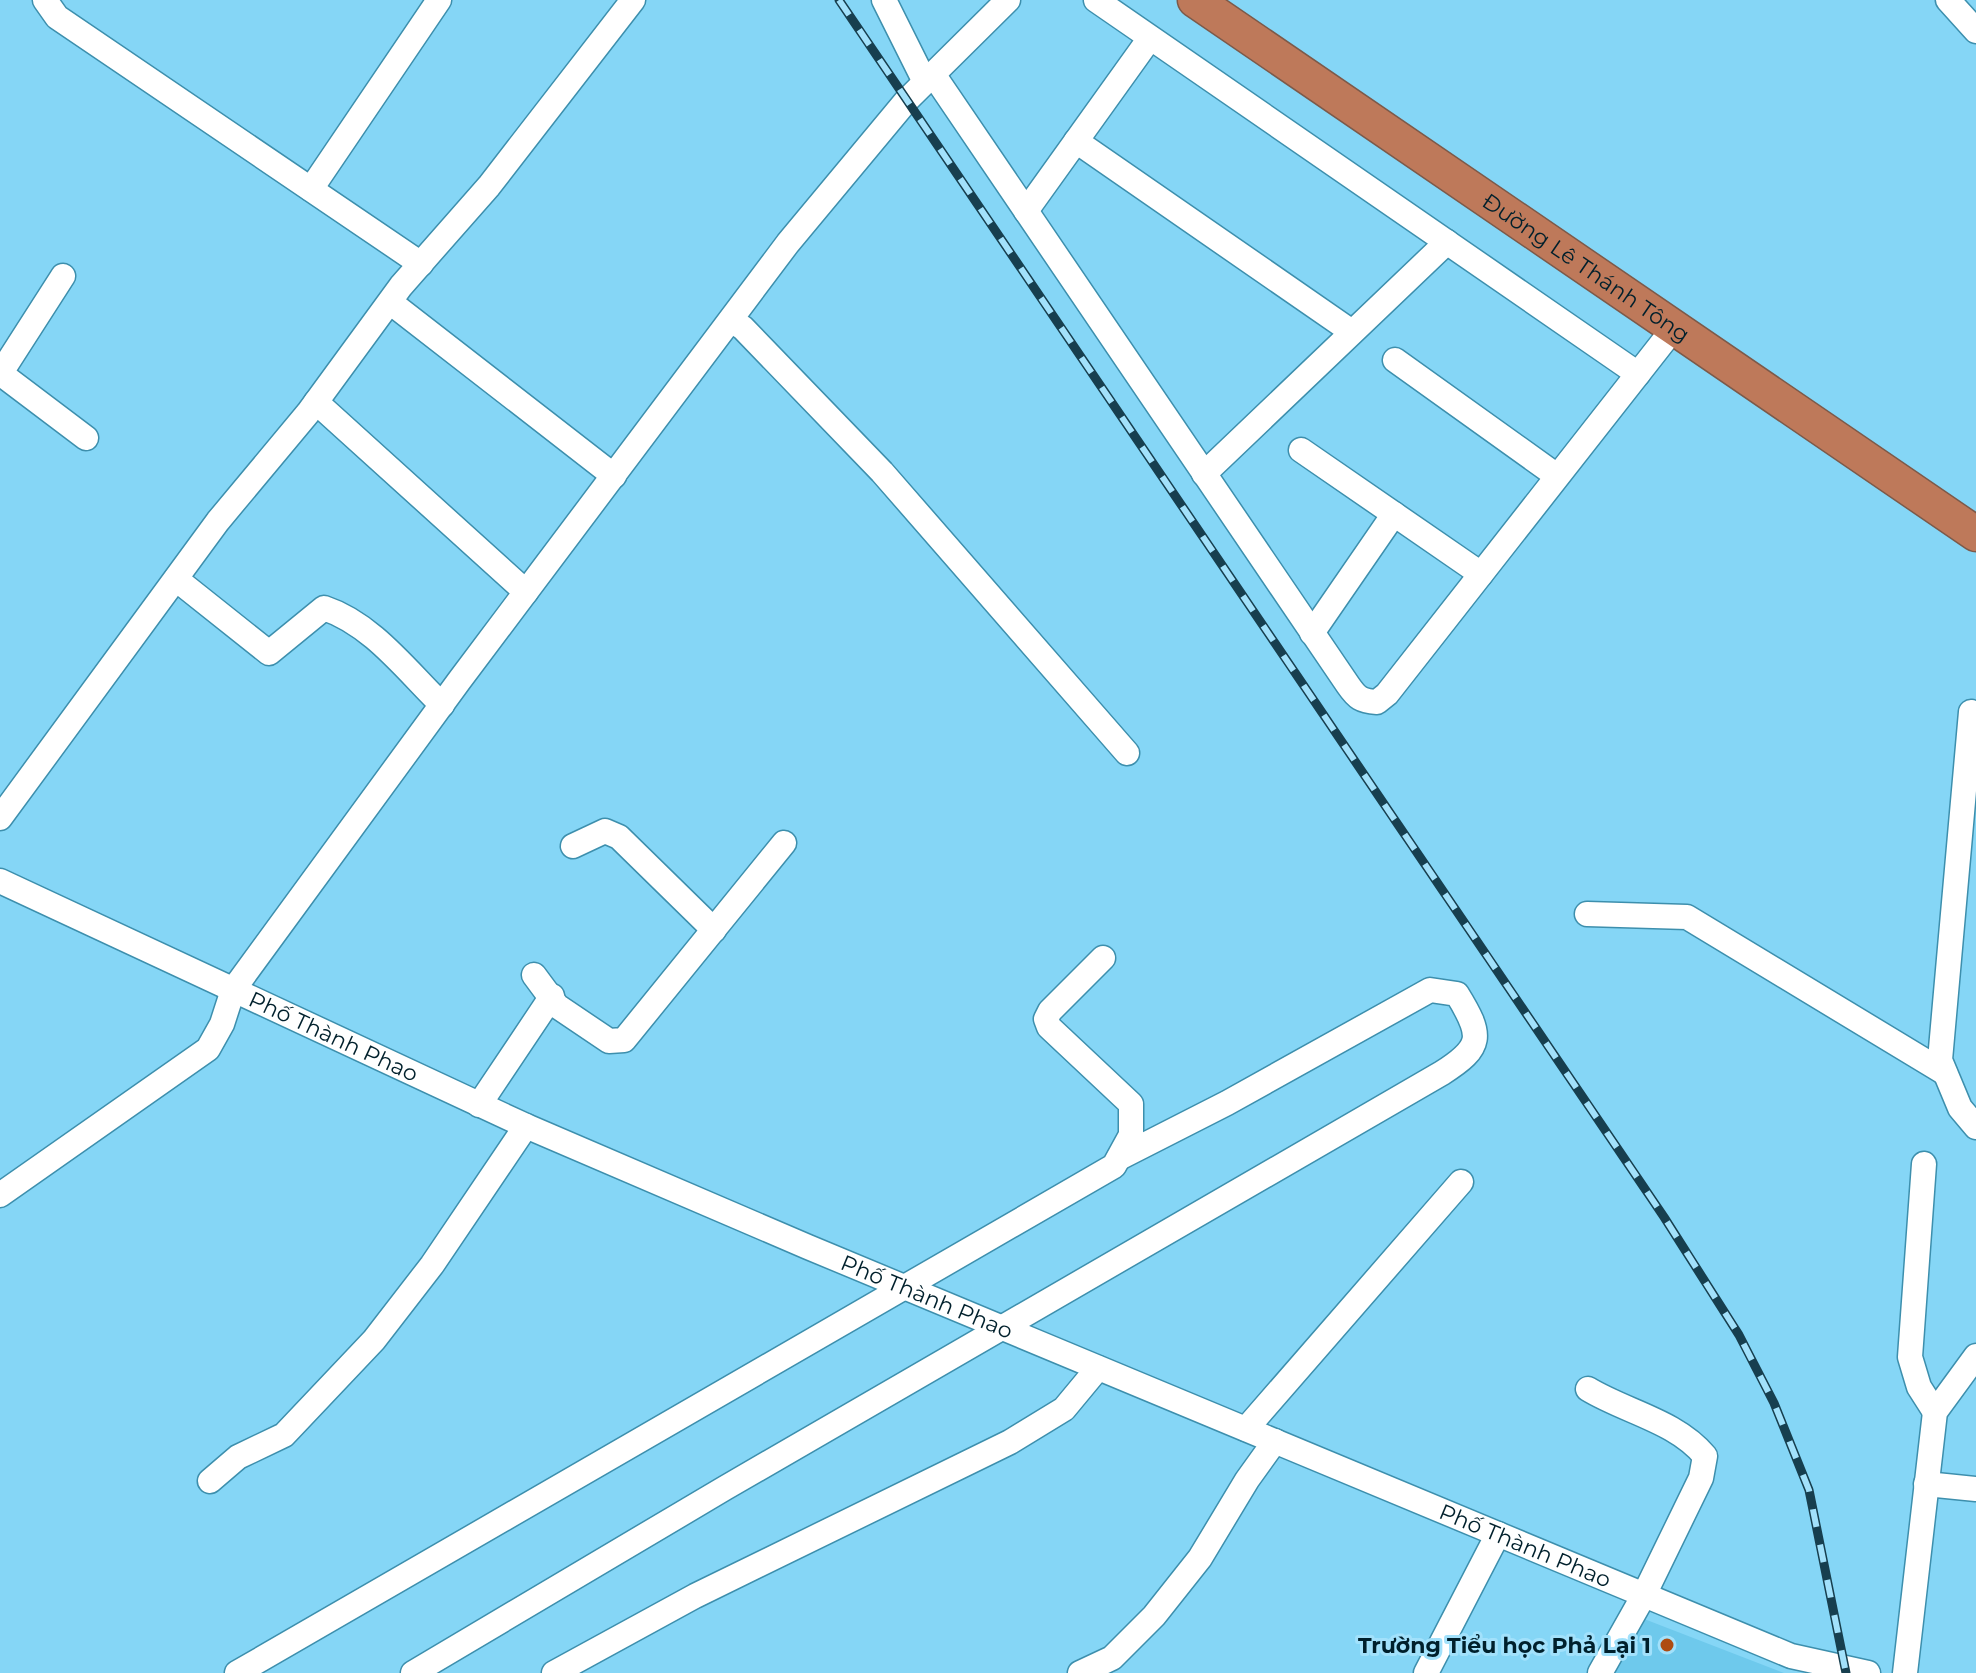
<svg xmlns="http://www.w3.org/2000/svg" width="1976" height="1673" viewBox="0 0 1976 1673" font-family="Montserrat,sans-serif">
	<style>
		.built { fill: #6ec9ec }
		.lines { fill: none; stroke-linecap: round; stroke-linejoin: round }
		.minor-casing { stroke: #3d8fad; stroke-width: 27 }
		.highway-casing { stroke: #7c5a4a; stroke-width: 37 }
		.minor { stroke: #fff; stroke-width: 24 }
		.highway { stroke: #be795a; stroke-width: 34 }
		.rail-casing { stroke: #173f4f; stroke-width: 9 }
		.rail { stroke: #a2e1fb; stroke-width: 6; stroke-dasharray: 18; stroke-linecap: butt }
		.poi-dot { fill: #ae4c11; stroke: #a2e1fb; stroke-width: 3 }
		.labels { text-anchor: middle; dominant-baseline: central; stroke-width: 6; stroke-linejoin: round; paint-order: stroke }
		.street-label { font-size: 22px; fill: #00202c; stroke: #a2e1fb }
		.poi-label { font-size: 22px; font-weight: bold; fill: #00202c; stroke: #a2e1fb; text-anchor: end }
	</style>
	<rect width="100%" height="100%" fill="#85d6f6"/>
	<!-- built -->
	<path class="built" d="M 1639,1617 L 1784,1673 L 1607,1673 Z"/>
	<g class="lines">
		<defs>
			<g id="minor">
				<path d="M 45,0 L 57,17 L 421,264"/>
				<path d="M 884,0 L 925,82"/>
				<path d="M 1096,0 L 1638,374"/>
				<path d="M 1948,0 L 1976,31"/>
				<path d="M 933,74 L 1348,685 C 1357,698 1361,701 1377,702 L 1387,694 L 1674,328"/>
				<path d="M 1076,141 L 1352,332"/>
				<path d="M 311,189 L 439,0"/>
				<path d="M 1026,211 L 1150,38"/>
				<path d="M 390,302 L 614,476"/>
				<path d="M 731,320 L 743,328 L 882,472 L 1127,753"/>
				<path d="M 1395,360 L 1557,476"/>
				<path d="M 2,371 L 63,276"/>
				<path d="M 0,373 L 86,438"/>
				<path d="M 316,402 L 526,592"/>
				<path d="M 1301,450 L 1481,574"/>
				<path d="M 1204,474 L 1447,242"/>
				<path d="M 176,579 L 269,653 L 324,608 C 372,624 406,670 442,705"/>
				<path d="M 1312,633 L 1394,514"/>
				<path d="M 1971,712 L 1940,1060 L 1960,1108 L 1976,1127"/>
				<path d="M 0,818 L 218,521 L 308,413 L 401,286 L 489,186 L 633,0"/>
				<path d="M 573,846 L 605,831 L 619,837 L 714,930"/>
				<path id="s1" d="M 0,881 L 526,1126 L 808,1247 L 1791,1656 L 1868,1673"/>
				<path d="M 1587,914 L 1687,917 L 1945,1073"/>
				<path d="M 534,975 L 557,1006 L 609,1041 L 624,1040 L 784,843"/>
				<path d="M 479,1105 L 552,996"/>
				<path d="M 1924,1164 L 1910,1357 L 1919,1387 L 1935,1412"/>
				<path d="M 0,1195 L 208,1049 L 222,1024 L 233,990 L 459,681 L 788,243 L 907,100 L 1008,0"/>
				<path d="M 1588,1389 C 1626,1412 1676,1421 1705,1456 L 1701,1478 L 1644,1595 L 1600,1673"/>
				<path d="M 1246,1429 L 1461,1182"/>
				<path d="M 210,1481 L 238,1457 L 284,1435 L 374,1340 L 432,1265 L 526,1126"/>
				<path d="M 1926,1484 L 1976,1489"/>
				<path d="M 237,1673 L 1114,1166 L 1131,1135 L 1131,1104 L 1049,1027 L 1046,1019 L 1050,1011 L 1103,958"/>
				<path d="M 413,1673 L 725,1488 L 1442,1073 C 1483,1047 1483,1036 1457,994 L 1430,990 L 1227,1103 L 1119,1158"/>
				<path d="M 554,1673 L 695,1596 L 1010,1442 L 1064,1409 L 1098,1368"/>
				<path d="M 1080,1673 L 1112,1658 L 1154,1616 L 1200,1558 L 1247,1480 L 1275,1441"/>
				<path d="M 1426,1673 L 1498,1534"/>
				<path d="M 1905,1673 L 1935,1412 L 1976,1356"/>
			</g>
			<g id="highway">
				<path id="s2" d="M 1195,0 L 1976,534"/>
			</g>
		</defs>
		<!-- minor casing -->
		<use href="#minor" class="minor-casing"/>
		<!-- highway casing -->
		<use href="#highway" class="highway-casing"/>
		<!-- minor -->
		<use href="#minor" class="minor"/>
		<!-- highway -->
		<use href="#highway" class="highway"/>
		<defs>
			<path id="rail" d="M 839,0 L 1664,1217 L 1739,1335 L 1774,1403 L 1809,1490 L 1846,1673"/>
		</defs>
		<!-- rail casing -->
		<use href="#rail" class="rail-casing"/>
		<!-- rail -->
		<use href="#rail" class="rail"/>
	</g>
	<!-- markers -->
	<circle class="poi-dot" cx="1667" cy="1645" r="8"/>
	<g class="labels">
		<!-- street labels -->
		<g class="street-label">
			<text stroke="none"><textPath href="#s2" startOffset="474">Đường Lê Thánh Tông</textPath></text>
			<text stroke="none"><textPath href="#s1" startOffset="368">Phố Thành Phao</textPath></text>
			<text stroke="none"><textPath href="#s1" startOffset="1016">Phố Thành Phao</textPath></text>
			<text stroke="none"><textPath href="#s1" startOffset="1664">Phố Thành Phao</textPath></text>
		</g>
		<!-- poi labels -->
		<g class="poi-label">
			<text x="1651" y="1645">Trường Tiểu học Phả Lại 1</text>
		</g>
	</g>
</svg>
